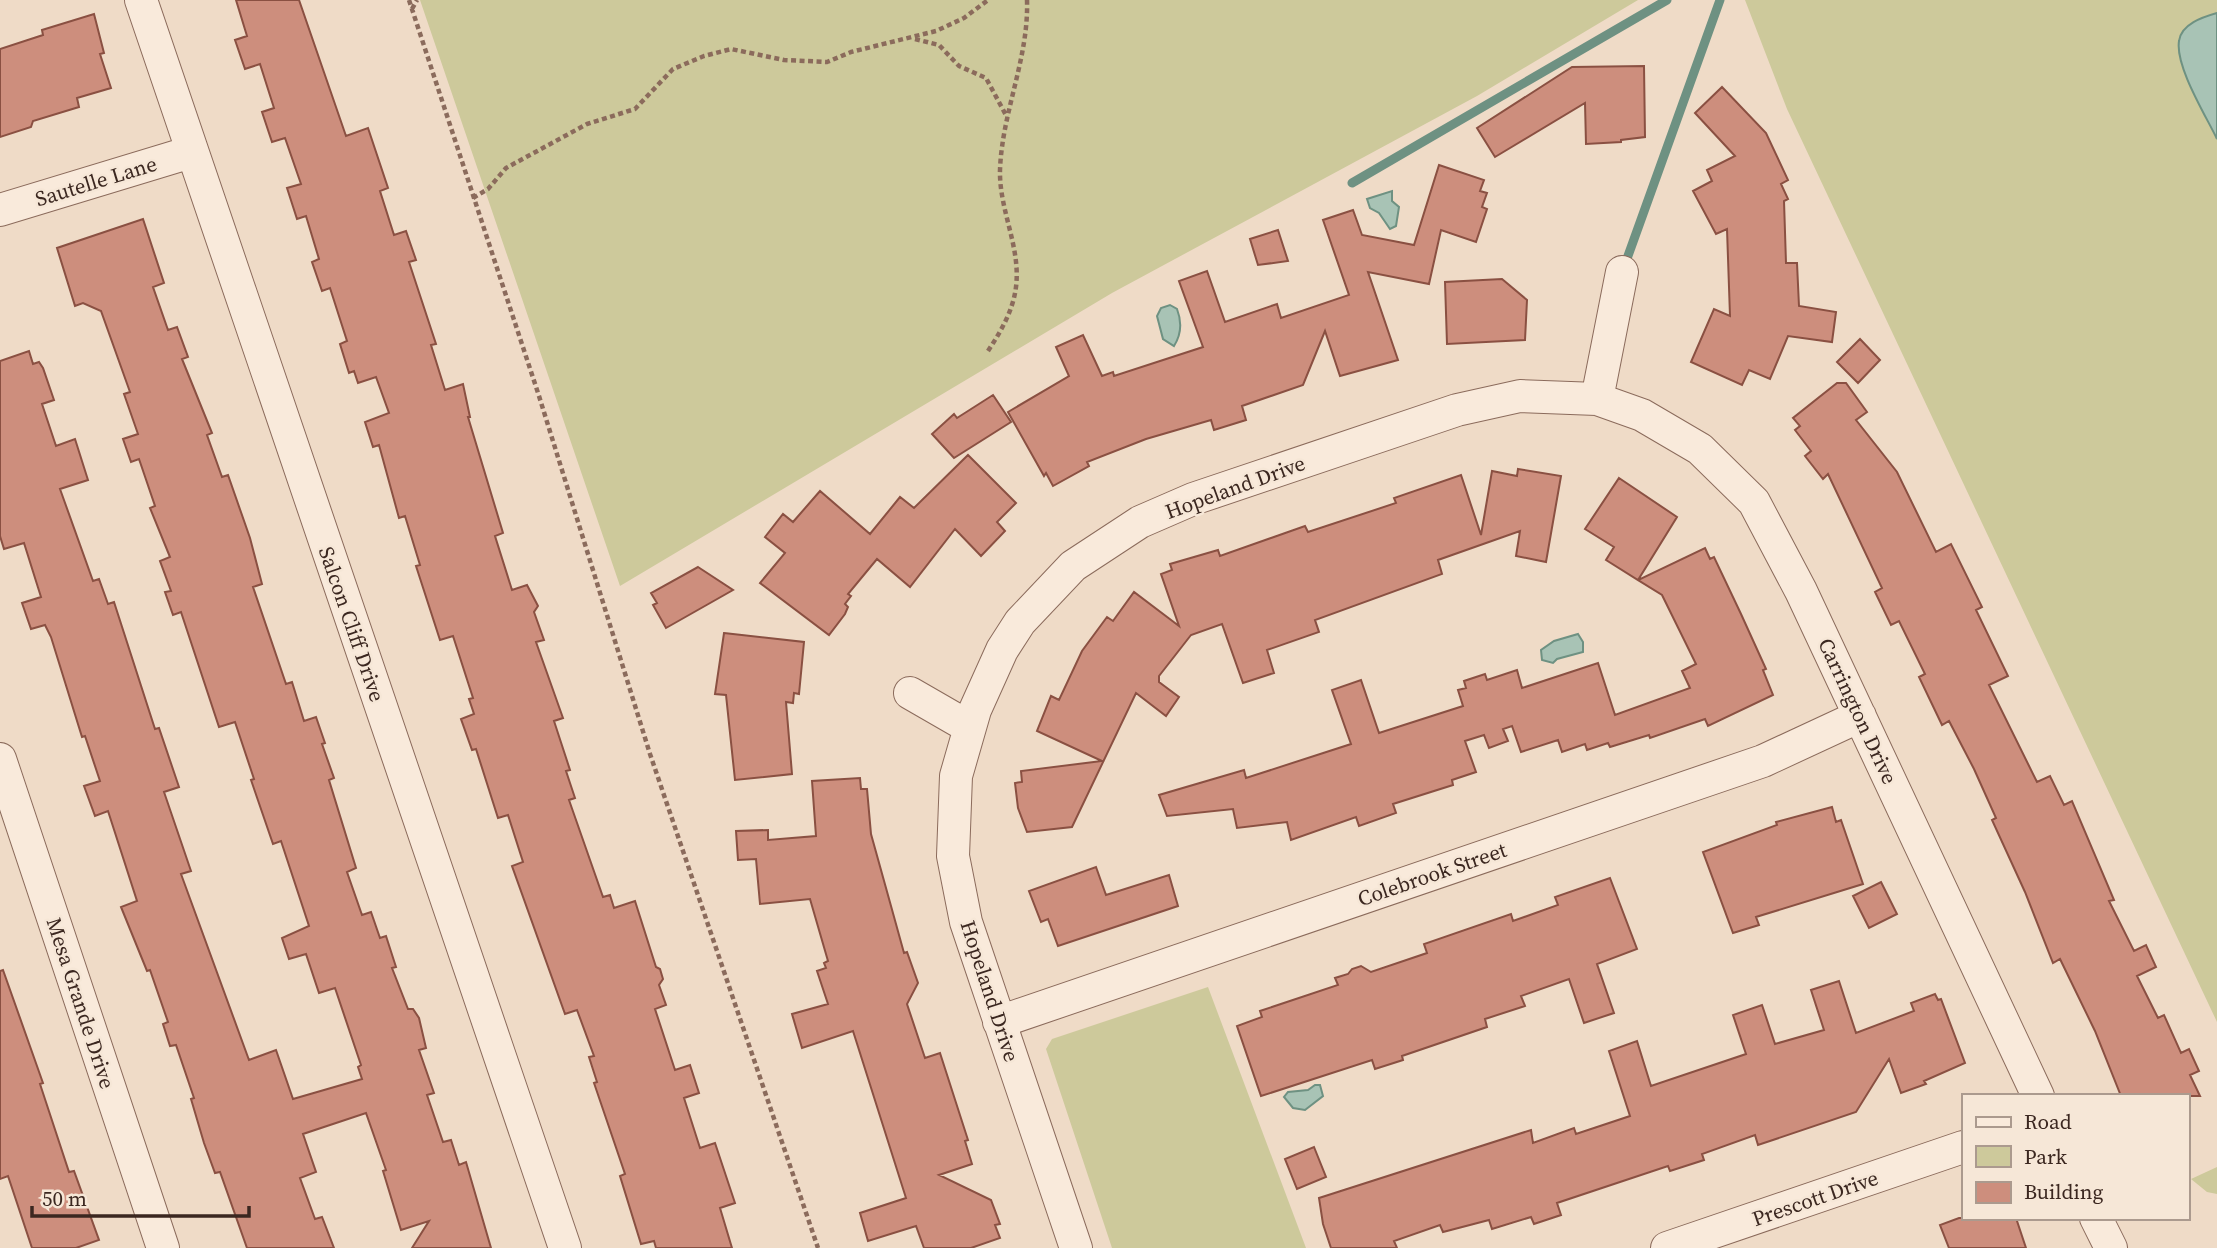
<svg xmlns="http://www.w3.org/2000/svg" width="2217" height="1248" viewBox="0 0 2217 1248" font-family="'Source Serif 4',serif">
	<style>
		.green { fill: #cdc99b }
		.water { fill: #a8c3b5; stroke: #6e9182; stroke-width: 2 }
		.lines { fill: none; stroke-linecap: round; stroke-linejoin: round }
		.stream { stroke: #6e9182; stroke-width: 9 }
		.building { fill: #cd8e7d; stroke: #8a5042; stroke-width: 2 }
		.minor-casing { stroke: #8b6b5c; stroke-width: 34 }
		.path { stroke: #8b6b5c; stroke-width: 4.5; stroke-dasharray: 5 3.5; stroke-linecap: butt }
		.minor { stroke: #f9eadb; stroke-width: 32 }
		.labels { text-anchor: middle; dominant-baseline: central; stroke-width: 5; stroke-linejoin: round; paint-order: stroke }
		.street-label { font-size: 21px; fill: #3b2720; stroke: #f6e7d7 }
	</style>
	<rect width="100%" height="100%" fill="#efdbc7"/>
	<!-- green -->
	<path class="green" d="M 420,0 L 1638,0 L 1477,96 L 1112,293 L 620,586 Z
		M 1745,0 L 2217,0 L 2217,1022 L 1787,109 Z
		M 1208,987 L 1306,1248 L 1112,1248 L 1046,1049 L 1052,1039 Z
		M 2217,1167 L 2217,1194 L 2207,1192 L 2191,1179 Z"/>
	<!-- water -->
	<path class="water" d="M 2217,13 L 2217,139 C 2206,116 2175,66 2179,41 C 2181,24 2203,17 2217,13 Z
		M 1392,191 L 1392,201 L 1399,207 L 1396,226 L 1390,229 L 1379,213 L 1370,208 L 1367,199 Z
		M 1170,305 L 1177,309 C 1182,322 1181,335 1174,346 L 1163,339 L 1157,316 L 1161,308 Z
		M 1578,634 L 1583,642 L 1583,652 L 1557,659 L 1553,663 L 1542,660 L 1541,650 L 1554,641 Z
		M 1315,1085 L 1320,1085 L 1323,1096 L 1305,1110 L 1293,1108 L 1284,1097 L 1288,1092 L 1308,1090 Z"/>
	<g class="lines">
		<!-- stream -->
		<path class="stream" d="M 1352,183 L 1667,0
			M 1624,267 L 1720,0"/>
	</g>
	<!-- building -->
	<path class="building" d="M 236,0 L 299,0 L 346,136 L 368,128 L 388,188 L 380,191 L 394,235 L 406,231 L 416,260 L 409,262 L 436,344 L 431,345 L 445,390 L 463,384 L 470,417 L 468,417 L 503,533 L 495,536 L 512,590 L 527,585 L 538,606 L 534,612 L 544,640 L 536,642 L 563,718 L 554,721 L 570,770 L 566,771 L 575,798 L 569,800 L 603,897 L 610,895 L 614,908 L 635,901 L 656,967 L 660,969 L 663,979 L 659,985 L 666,1005 L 655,1009 L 675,1070 L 690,1065 L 699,1093 L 684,1098 L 700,1148 L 715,1143 L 735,1203 L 720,1208 L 732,1248 L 656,1248 L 654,1241 L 641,1244 L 620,1176 L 625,1174 L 594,1083 L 597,1082 L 589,1057 L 594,1056 L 577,1010 L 565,1014 L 512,866 L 523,862 L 508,815 L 498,818 L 476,749 L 472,750 L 461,719 L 474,714 L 469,699 L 473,698 L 453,636 L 440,640 L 416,566 L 420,565 L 405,516 L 399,518 L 379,445 L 373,447 L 365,422 L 389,413 L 376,377 L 358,383 L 354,371 L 349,373 L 340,344 L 347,341 L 330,288 L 322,291 L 312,262 L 319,259 L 306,216 L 297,219 L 287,188 L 301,184 L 285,138 L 272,142 L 262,112 L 274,108 L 260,64 L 245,69 L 235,40 L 247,36 Z
		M 94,14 L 104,53 L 100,54 L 111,88 L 77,98 L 79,107 L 33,121 L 31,127 L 0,137 L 0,49 L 43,35 L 42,30 Z
		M 1644,66 L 1645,137 L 1621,140 L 1621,142 L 1586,144 L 1585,103 L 1495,157 L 1477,128 L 1572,67 Z
		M 1722,87 L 1766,133 L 1788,180 L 1781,184 L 1788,199 L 1784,201 L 1786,263 L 1797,263 L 1799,306 L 1836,312 L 1832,342 L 1788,336 L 1770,379 L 1749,370 L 1742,385 L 1691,362 L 1714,309 L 1730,316 L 1727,229 L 1716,234 L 1693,191 L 1712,181 L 1707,170 L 1735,156 L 1695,113 Z
		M 1439,165 L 1484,180 L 1480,191 L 1487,193 L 1482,207 L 1487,209 L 1476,242 L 1441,230 L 1429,284 L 1368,272 L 1398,360 L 1340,376 L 1325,331 L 1303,385 L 1242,406 L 1246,420 L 1214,430 L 1211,420 L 1146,439 L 1087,462 L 1089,466 L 1053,486 L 1046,473 L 1044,476 L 1008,412 L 1069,376 L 1056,347 L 1083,335 L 1102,376 L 1113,372 L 1114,376 L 1203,347 L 1179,281 L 1207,271 L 1225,322 L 1277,304 L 1281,318 L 1349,295 L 1323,220 L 1353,210 L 1362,235 L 1414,245 Z
		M 143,219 L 164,283 L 153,287 L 168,330 L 177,327 L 188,357 L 182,359 L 212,433 L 207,435 L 222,477 L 228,475 L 250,538 L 262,584 L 253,587 L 286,684 L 292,682 L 304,721 L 316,717 L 325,743 L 322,744 L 334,778 L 329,780 L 356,868 L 347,872 L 362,915 L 371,912 L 380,938 L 386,936 L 396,967 L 392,968 L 408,1009 L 413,1009 L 419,1018 L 426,1048 L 419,1050 L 434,1093 L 427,1095 L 443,1142 L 451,1140 L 459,1165 L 466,1162 L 491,1248 L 412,1248 L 429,1221 L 401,1230 L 383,1171 L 386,1170 L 366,1113 L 303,1134 L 316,1172 L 300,1178 L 315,1219 L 322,1217 L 334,1248 L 247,1248 L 220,1172 L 215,1173 L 204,1143 L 191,1099 L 194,1098 L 176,1045 L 170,1046 L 163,1024 L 168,1022 L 150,970 L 147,971 L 121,907 L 137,901 L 108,811 L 95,816 L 84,786 L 100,781 L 85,736 L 82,737 L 51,637 L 45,625 L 31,629 L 22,603 L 41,597 L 24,543 L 4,549 L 0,536 L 0,361 L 29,351 L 33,364 L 39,362 L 43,368 L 54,400 L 42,404 L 56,446 L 75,439 L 88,480 L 60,489 L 93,581 L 99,579 L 108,604 L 114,602 L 155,729 L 159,728 L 179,787 L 164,792 L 191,871 L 181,874 L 249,1060 L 276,1050 L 293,1099 L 362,1079 L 358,1067 L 361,1065 L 335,988 L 319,993 L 306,954 L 289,959 L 282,938 L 309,926 L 281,841 L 273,844 L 251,780 L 254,779 L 235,722 L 219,727 L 181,612 L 173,615 L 165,592 L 171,591 L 160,561 L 170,557 L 150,508 L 155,506 L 139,459 L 131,462 L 123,439 L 138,434 L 124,394 L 130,392 L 101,311 L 83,303 L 75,306 L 57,248 Z
		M 1278,230 L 1288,261 L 1258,265 L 1250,239 Z
		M 1502,279 L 1527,300 L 1525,340 L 1447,344 L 1445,282 Z
		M 1860,339 L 1880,360 L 1858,383 L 1837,362 Z
		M 1837,383 L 1846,383 L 1867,412 L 1856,420 L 1897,472 L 1936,552 L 1951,544 L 1982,607 L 1976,610 L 2008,676 L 1989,685 L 2037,782 L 2050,776 L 2064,805 L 2072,801 L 2114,900 L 2109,901 L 2134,951 L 2146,945 L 2156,967 L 2137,976 L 2158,1018 L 2164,1015 L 2181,1053 L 2189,1049 L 2199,1071 L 2190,1075 L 2200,1096 L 2121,1096 L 2095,1031 L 2060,959 L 2053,963 L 2025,892 L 1992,820 L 1996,818 L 1974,769 L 1949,721 L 1942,725 L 1919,677 L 1925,674 L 1899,621 L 1891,625 L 1875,592 L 1882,588 L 1828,474 L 1823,479 L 1805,456 L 1811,451 L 1795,430 L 1800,426 L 1793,418 Z
		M 993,395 L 1011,422 L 954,458 L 932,434 L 954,414 L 957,418 Z
		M 968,455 L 1016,503 L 997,522 L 1005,531 L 981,556 L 955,529 L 910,587 L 877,559 L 848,594 L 851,596 L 845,604 L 848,607 L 845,614 L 829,635 L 760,583 L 785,553 L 765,537 L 783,514 L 793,522 L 820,491 L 870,534 L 900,497 L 914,508 Z
		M 1518,469 L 1561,476 L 1546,562 L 1516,556 L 1520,531 L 1438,560 L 1442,574 L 1315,620 L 1319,632 L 1267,650 L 1274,673 L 1243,683 L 1222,624 L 1191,635 L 1159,676 L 1159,682 L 1179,697 L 1166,716 L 1136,693 L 1072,827 L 1027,832 L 1018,808 L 1015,783 L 1022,782 L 1021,771 L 1102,761 L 1037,731 L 1051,696 L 1059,700 L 1082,651 L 1107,617 L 1113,621 L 1134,592 L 1179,626 L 1161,574 L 1172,570 L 1170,564 L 1218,550 L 1220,556 L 1305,526 L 1308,532 L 1396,503 L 1394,498 L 1461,475 L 1481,535 L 1492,471 L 1517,476 Z
		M 1619,478 L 1677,517 L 1638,580 L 1606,560 L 1614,547 L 1585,529 Z
		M 1705,548 L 1710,559 L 1714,557 L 1741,614 L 1766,669 L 1763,670 L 1773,695 L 1708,726 L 1705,719 L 1650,738 L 1649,735 L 1610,747 L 1608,743 L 1587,750 L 1585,744 L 1562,752 L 1558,740 L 1521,752 L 1512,726 L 1503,729 L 1508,741 L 1489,748 L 1484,735 L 1465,741 L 1476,772 L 1452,780 L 1453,785 L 1393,804 L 1396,813 L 1359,826 L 1356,817 L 1291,840 L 1287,822 L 1237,828 L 1233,809 L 1167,816 L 1159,795 L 1244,770 L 1246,778 L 1351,744 L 1332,690 L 1361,680 L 1379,733 L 1463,706 L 1458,690 L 1466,688 L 1464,681 L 1485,674 L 1487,680 L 1517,670 L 1522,688 L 1598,663 L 1615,715 L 1690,688 L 1682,671 L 1696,664 L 1662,595 L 1638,580 Z
		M 698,567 L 733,590 L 666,628 L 653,605 L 657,603 L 651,593 Z
		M 724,633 L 804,642 L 799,694 L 794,693 L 793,703 L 786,702 L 792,774 L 735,780 L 726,695 L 715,694 Z
		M 860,778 L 861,789 L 867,789 L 871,834 L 891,906 L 904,953 L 907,952 L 918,983 L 907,1004 L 925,1058 L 940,1053 L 968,1140 L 965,1141 L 972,1164 L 939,1175 L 991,1200 L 1000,1224 L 995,1225 L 1000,1238 L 971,1248 L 924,1248 L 916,1226 L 868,1241 L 860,1213 L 906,1198 L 853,1031 L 802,1048 L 792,1014 L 828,1004 L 817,971 L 826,968 L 824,963 L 828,961 L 810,899 L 760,904 L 756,859 L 738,860 L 736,831 L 768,830 L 768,840 L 816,836 L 812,781 Z
		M 1832,807 L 1836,822 L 1841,820 L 1863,884 L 1756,917 L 1759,925 L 1733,933 L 1703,852 L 1777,825 L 1776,822 Z
		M 1096,867 L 1106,895 L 1169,875 L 1178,906 L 1058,946 L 1048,919 L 1041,922 L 1029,891 Z
		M 1610,878 L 1637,949 L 1597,964 L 1614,1013 L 1584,1023 L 1569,979 L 1521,996 L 1525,1006 L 1485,1019 L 1487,1027 L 1402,1056 L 1403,1060 L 1375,1069 L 1372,1060 L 1261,1096 L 1237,1026 L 1262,1017 L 1260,1011 L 1338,985 L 1335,978 L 1348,974 L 1352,969 L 1361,966 L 1371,972 L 1427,953 L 1424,944 L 1511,914 L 1513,921 L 1558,905 L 1555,897 Z
		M 1881,882 L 1897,914 L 1869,928 L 1853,896 Z
		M 3,970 L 43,1083 L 40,1084 L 69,1172 L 74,1171 L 99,1240 L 76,1248 L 32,1248 L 8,1176 L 0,1179 L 0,971 Z
		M 1839,981 L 1856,1033 L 1914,1011 L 1911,1003 L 1935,994 L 1938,1000 L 1941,999 L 1965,1063 L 1924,1081 L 1926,1084 L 1901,1093 L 1889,1059 L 1856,1112 L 1758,1145 L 1755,1135 L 1702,1154 L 1704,1160 L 1670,1171 L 1668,1166 L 1557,1203 L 1561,1215 L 1534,1224 L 1531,1217 L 1492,1229 L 1489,1220 L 1443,1232 L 1440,1225 L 1394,1241 L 1397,1248 L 1331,1248 L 1323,1224 L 1319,1198 L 1531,1130 L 1533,1143 L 1574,1128 L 1576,1134 L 1630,1116 L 1609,1051 L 1637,1041 L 1651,1086 L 1746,1054 L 1733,1015 L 1762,1005 L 1775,1044 L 1824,1030 L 1811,990 Z
		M 1314,1147 L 1326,1177 L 1297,1189 L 1285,1159 Z
		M 1959,1218 L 2016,1218 L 2026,1248 L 1949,1248 L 1940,1225 Z"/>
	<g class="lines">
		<defs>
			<path id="minor" d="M 141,0 L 565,1248
				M 0,210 L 191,152
				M 1597,399 L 1622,272
				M 910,693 L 969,727
				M 0,759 L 163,1248
				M 999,1022 L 1763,761 L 1860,716
				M 2096,1218 L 2111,1248
				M 1076,1248 L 966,922 L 953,856 L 956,776 L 975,710 L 1002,650 L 1020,622 L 1073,566 L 1140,522 L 1193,499 L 1457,410 L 1520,396 L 1597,399 L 1642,415 L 1700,449 L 1754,502 L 1801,591 L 2038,1096
				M 1667,1248 L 1963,1147"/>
		</defs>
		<!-- minor casing -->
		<use href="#minor" class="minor-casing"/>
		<!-- path -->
		<path class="path" d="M 409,0 L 539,396 L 650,754 L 818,1248
			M 412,9 L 417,0
			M 915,39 L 939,45 L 959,66 L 986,78 L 1007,117
			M 473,198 L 488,189 L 506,168 L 587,124 L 635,109 L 673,69 L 704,56 L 731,49 L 784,60 L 827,62 L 851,52 L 936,31 L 964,18 L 988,0
			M 988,351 C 1001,331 1013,311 1016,287 C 1021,247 999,210 1000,170 C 1002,112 1029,58 1027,0"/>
		<!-- minor -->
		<use href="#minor" class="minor"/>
	</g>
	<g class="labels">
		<!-- street labels -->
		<g class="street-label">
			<text transform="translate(96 181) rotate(-17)">Sautelle Lane</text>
			<text transform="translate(1235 487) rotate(-20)">Hopeland Drive</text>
			<text transform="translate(352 624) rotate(71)">Salcon Cliff Drive</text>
			<text transform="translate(1858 711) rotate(65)">Carrington Drive</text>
			<text transform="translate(1432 874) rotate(-19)">Colebrook Street</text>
			<text transform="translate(990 991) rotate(72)">Hopeland Drive</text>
			<text transform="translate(81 1003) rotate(72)">Mesa Grande Drive</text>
			<text transform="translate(1815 1198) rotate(-19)">Prescott Drive</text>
		</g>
	</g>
	<!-- legend -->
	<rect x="1962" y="1094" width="228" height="126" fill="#f6e7d7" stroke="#ab9a8e" stroke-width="2"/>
	<rect x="1976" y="1117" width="35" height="10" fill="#f9eadb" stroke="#ab9a8e" stroke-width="2"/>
	<text x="2024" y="1129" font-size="21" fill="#3b2720">Road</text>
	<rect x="1976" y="1146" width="35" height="21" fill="#cdc99b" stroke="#ab9a8e" stroke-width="2"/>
	<text x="2024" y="1164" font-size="21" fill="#3b2720">Park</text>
	<rect x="1976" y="1182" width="35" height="21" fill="#cd8e7d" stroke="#ab9a8e" stroke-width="2"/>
	<text x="2024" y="1199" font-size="21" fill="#3b2720">Building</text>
	<!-- scale -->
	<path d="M32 1206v10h217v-10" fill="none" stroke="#3b2720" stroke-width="3.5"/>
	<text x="42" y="1206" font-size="21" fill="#3b2720" stroke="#f6e7d7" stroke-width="5" paint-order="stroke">50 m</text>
</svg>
